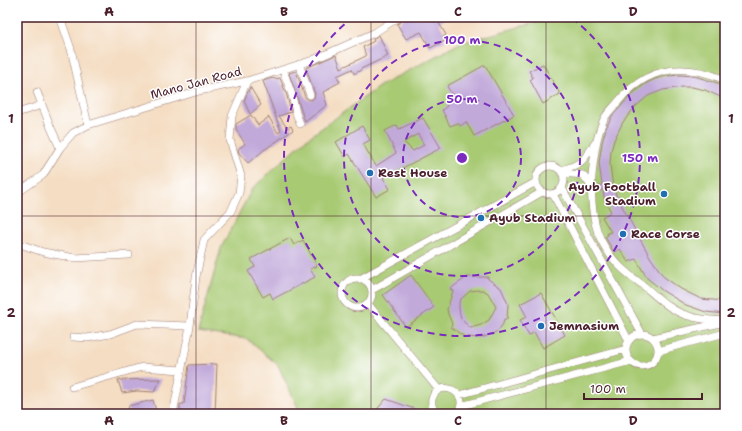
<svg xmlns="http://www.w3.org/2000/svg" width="742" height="431" viewBox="0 0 742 431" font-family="'Shantell Sans',sans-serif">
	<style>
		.green { fill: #a8ca73; stroke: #79744f }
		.building { fill: #c1a9da; fill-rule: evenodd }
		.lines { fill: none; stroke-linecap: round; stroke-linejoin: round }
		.street-casing { stroke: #9f7e76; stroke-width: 8 }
		.street { stroke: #fff; stroke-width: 7 }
		.grid { fill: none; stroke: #4a1f2b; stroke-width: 1; stroke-opacity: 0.55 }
		.ring { fill: none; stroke: #7b2cbf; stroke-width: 2; stroke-dasharray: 7 5 }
		.poi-dot { fill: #1f6fb2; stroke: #fff; stroke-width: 1.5 }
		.labels { text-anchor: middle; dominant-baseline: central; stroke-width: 3; stroke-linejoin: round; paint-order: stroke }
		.street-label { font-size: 12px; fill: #4a1f2b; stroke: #fff }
		.poi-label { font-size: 12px; font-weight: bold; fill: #4a1f2b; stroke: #fff; text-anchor: start }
		.centre { fill: #7b2cbf; stroke: #fff; stroke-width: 2 }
		.ring-label { font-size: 12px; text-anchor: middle; font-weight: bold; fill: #7b2cbf; stroke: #fff; stroke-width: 3; stroke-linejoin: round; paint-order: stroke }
		.neatline { fill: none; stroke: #4a1f2b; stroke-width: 1.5 }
		.grid-label { font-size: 13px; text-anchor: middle; font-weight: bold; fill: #4a1f2b }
	</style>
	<rect width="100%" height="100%" fill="#fff"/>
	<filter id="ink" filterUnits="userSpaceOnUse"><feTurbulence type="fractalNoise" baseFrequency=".025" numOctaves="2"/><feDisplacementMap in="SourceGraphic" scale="8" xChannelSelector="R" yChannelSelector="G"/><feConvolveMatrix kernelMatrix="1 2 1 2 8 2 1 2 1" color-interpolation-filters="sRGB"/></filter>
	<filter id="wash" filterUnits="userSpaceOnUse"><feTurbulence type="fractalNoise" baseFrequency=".012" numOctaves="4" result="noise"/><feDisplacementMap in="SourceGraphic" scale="16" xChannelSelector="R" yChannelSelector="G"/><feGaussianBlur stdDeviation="0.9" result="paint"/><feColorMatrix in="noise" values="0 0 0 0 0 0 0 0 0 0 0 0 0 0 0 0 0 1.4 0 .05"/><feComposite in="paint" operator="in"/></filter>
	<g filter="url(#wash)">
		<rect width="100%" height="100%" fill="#f4ddc2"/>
		<!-- green -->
		<path class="green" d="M 556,17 L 725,17 L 725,414 L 301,414 L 278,365 L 247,339 L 198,332 L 221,248 L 252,189 L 304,141 L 380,86 L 460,43 Z"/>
		<g id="blocks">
			<!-- building -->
			<path class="building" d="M 404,17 L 448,17 L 439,23 L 446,35 L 443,37 L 445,41 L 430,48 L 421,32 L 406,39 L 397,24 L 401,22 Z
				M 379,35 L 388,56 L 361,69 L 361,70 L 354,74 L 352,69 L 337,76 L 340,82 L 329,88 L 330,89 L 323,92 L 327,105 L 305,122 L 289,73 L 296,71 L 305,97 L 309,100 L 312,100 L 314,98 L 315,94 L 306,68 L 336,55 L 341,68 L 366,56 L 363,47 L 374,41 L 373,39 Z
				M 543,64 L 560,94 L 543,104 L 530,80 L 533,78 L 529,71 Z
				M 485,65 L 514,115 L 474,136 L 466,122 L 460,126 L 458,123 L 450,126 L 442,110 L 447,106 L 446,104 L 454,99 L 447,86 Z
				M 680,75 L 694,76 L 724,85 L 725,85 L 725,99 L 705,90 L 692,87 L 682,87 L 663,90 L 648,96 L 635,107 L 623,122 L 614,140 L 611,151 L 610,164 L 613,188 L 618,199 L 650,257 L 664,277 L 681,289 L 701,299 L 725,301 L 725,314 L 706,312 L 686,305 L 663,291 L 647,278 L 636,259 L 628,262 L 620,249 L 614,252 L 605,237 L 608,235 L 607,233 L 611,232 L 602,217 L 611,212 L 604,198 L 603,190 L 597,191 L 597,186 L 602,185 L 599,163 L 602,143 L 606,128 L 612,116 L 632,94 L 645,84 L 655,79 L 667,76 Z
				M 273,78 L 274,79 L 280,78 L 287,96 L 291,112 L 279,116 L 287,128 L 291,126 L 293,130 L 264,150 L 248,163 L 239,153 L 238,149 L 245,144 L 236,129 L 236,124 L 251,115 L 258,125 L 269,117 L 278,133 L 281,131 L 263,81 Z
				M 250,87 L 261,105 L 250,114 L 244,101 Z
				M 423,118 L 441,148 L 383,178 L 390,189 L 376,197 L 349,154 L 345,157 L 336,142 L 362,126 L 370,140 L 363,144 L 376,166 L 396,153 L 385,131 L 397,125 L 399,129 ZM 418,134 L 424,145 L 413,151 L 404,142 Z
				M 290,238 L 294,245 L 303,240 L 317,266 L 310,269 L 315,277 L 273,299 L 270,293 L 263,297 L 248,271 L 255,267 L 251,259 Z
				M 411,275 L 434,307 L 406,327 L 383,295 Z
				M 467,277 L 488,277 L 488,279 L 501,288 L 508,304 L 507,319 L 504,319 L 503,324 L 498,331 L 487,336 L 481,338 L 465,337 L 459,333 L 451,327 L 452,324 L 448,314 L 447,309 L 453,291 L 450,289 ZM 478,290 L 483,290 L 488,293 L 496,307 L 489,320 L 481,325 L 470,328 L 461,319 L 459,309 L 459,303 L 461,299 L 470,291 Z
				M 541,293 L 565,335 L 543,348 L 534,332 L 529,336 L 520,320 L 527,317 L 520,304 Z
				M 217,364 L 215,414 L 180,414 L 180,404 L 184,404 L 189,365 Z
				M 161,379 L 154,392 L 137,391 L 122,393 L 118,380 Z
				M 386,399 L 426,413 L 425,414 L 373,414 Z
				M 153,400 L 157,414 L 130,414 L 128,406 Z"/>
		</g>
	</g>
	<g filter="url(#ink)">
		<use href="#blocks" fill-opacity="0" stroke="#9f7e76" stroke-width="1"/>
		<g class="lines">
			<defs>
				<path id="street" d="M 60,17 L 71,49 L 88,125
					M 299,64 L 310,95
					M 283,70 L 292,95 L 296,113 L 300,124
					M 725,80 C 683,62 647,66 617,103 C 613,108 607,113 604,119 C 597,134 595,150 593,166 C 590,188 591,220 601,240 C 612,262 625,272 644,286 C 657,297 672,312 689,316 C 700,320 713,320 725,321
					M 37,92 L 51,128 L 60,148
					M 17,113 L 42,105
					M536 180a14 14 0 1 1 28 0a14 14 0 1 1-28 0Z
					M 561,170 C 583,164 583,161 595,143
					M 563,173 L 583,175 L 591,186
					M 562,188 L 642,334
					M 17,193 L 43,175 L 60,148 L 73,133 L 88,125 L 199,91 L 247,81 L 313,60 L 374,33 L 399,17
					M 553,194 L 629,341
					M 17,243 L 43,252 L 75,258 L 129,255
					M342 293a15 15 0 1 1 30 0a15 15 0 1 1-30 0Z
					M 360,279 L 536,182
					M 372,290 L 542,192
					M 368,304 L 439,390
					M626 350a16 16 0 1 1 32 0a16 16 0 1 1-32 0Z
					M 73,337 L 87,338 L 110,334 L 137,324 L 190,326
					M 653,338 L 721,323
					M 658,351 L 725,333
					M 72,387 L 142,367 L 181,370
					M 459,395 L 626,349
					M 461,406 L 631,361
					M 173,414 L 190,326 L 196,277 L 204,240 L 231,211 L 239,193 L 241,176 L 230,140 L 232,116 L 247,81
					M 437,414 C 433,410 431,405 432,399 C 439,376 474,394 456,414"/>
			</defs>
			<!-- street casing -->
			<use href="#street" class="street-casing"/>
			<!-- street -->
			<use href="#street" class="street"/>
		</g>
	</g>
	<!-- grid -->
	<path class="grid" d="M 196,17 L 196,414M 371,17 L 371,414M 546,17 L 546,414M 17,216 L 725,216"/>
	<!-- distance rings -->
	<g class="ring">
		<circle cx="462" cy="158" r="59"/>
		<circle cx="462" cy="158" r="118"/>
		<path d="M572 18A178 178 0 1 1 352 18"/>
	</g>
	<!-- markers -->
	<g class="poi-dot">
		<circle cx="370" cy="173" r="4"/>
		<circle cx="664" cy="194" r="4"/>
		<circle cx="481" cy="218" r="4"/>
		<circle cx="623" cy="234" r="4"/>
		<circle cx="541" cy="326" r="4"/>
	</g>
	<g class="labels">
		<!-- street labels -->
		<g class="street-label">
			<text transform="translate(196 83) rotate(-15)">Mano Jan Road</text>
		</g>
		<!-- poi labels -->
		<g class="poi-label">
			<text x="378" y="173">Rest House</text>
			<text x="656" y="187" text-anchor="end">Ayub Football<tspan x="656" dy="14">Stadium</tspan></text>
			<text x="489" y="218">Ayub Stadium</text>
			<text x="631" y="234">Race Corse</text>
			<text x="549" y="326">Jemnasium</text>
		</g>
	</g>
	<circle cx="462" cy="158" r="6" class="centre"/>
	<g class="ring-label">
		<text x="462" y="44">100 m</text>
		<text x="462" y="103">50 m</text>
		<text x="640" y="162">150 m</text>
	</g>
	<!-- margin -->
	<rect width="742" height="431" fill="none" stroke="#fff" stroke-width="44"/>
	<!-- scale -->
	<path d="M584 393v6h118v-6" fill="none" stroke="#4a1f2b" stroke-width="2"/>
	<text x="590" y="393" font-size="12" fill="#4a1f2b" stroke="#ffffff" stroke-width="3" paint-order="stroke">100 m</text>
	<rect x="22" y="22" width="698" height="387" class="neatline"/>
	<g class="grid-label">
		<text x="109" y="16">A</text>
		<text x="284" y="16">B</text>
		<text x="458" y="16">C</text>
		<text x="633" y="16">D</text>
		<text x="11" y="123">1</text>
		<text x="731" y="123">1</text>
		<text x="11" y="317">2</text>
		<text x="731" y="317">2</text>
		<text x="109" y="425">A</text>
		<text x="284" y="425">B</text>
		<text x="458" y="425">C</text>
		<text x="633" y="425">D</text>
	</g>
</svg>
